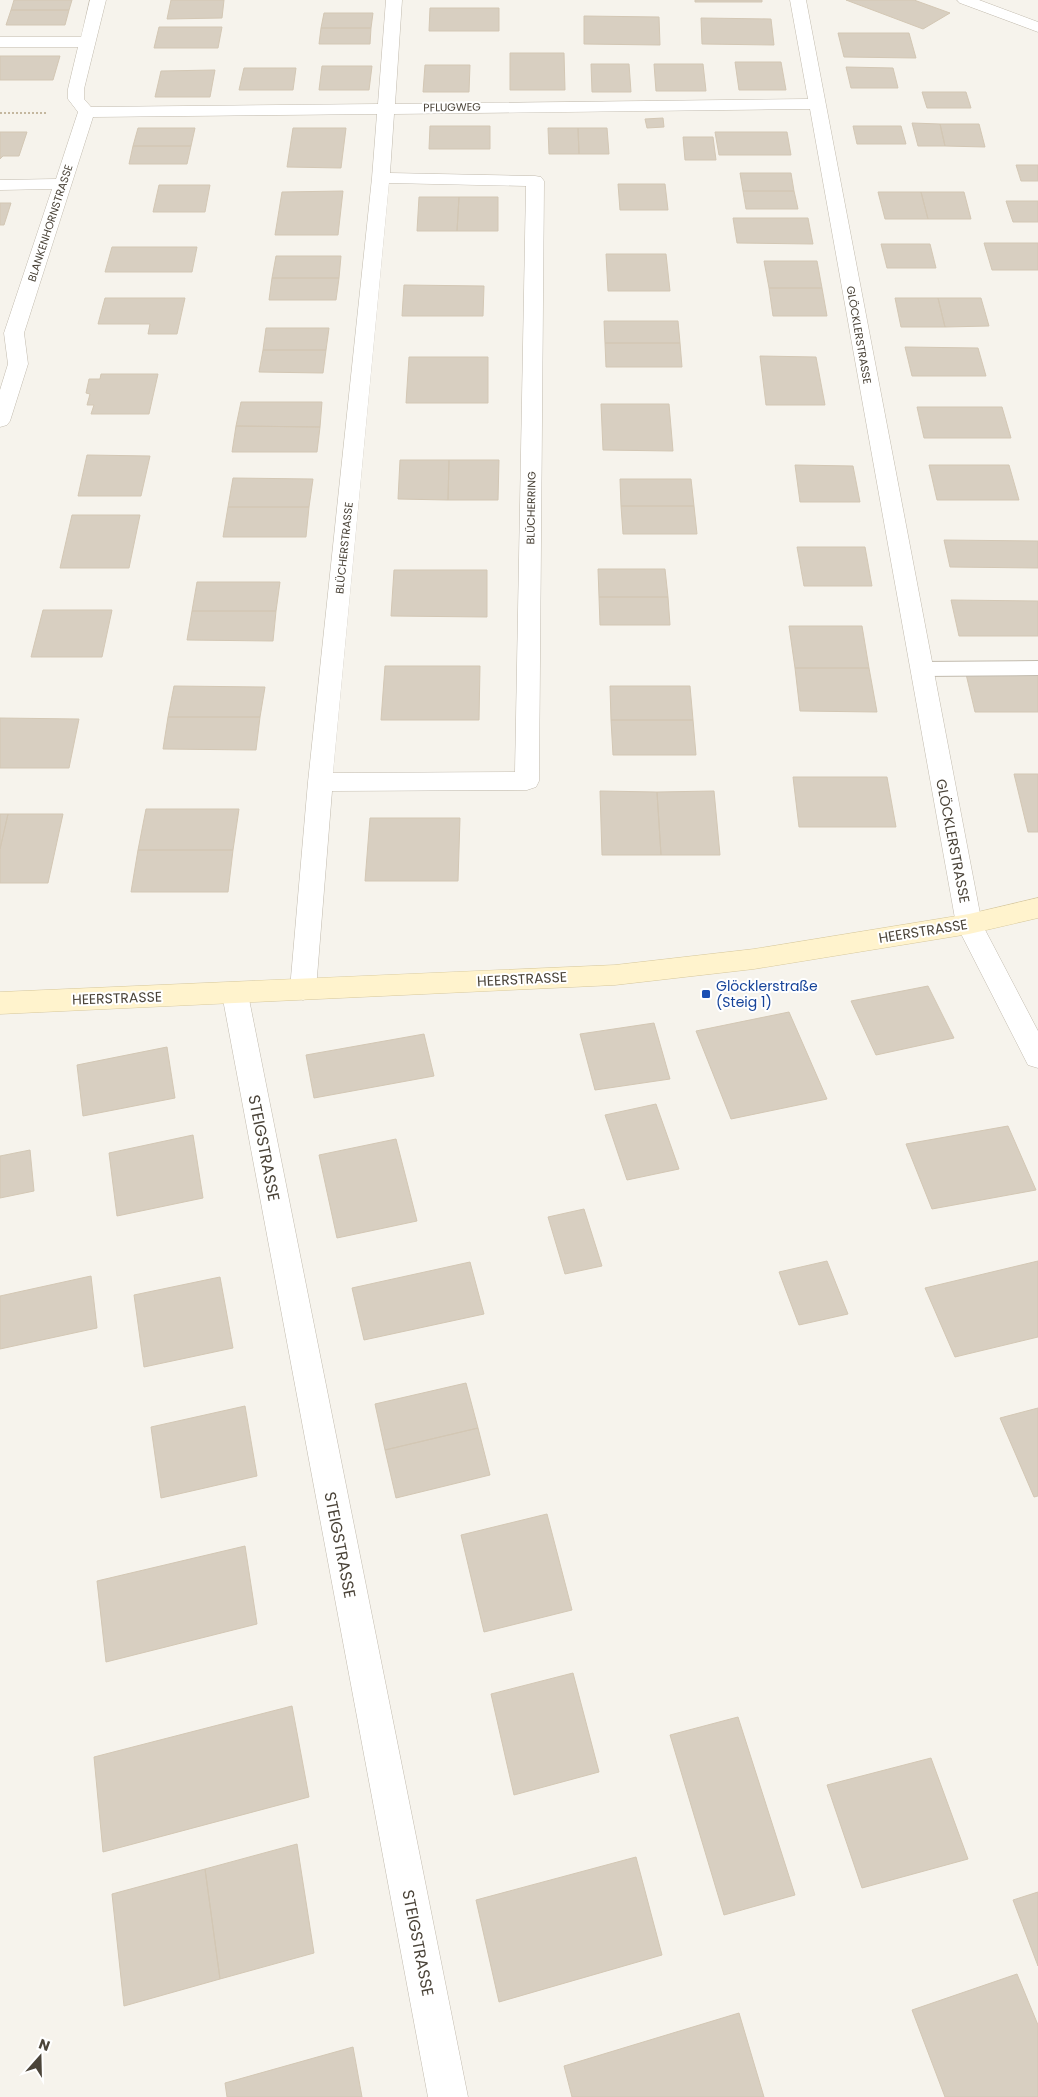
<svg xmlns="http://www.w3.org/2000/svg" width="1038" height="2097" viewBox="0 0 1038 2097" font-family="Poppins,sans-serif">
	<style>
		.building { fill: #d8cfc1; stroke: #d3c7b4 }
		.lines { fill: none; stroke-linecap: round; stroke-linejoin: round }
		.lane-casing { stroke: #c2bbae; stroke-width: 2 }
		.street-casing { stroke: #c2bbae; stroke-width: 1 }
		.secondary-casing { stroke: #d6c79b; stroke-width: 1 }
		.path { stroke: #c4b79f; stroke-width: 2; stroke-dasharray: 2 2; stroke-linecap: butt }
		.lane { fill: #fff; fill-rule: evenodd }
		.street { fill: #fff; fill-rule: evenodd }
		.secondary { fill: #fff3cd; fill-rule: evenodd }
		.transit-dot { fill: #1a4fb4; stroke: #fff; stroke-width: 2 }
		.labels { text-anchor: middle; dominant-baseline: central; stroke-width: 4; stroke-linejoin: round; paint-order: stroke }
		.far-street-label { font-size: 11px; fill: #4b4439; stroke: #fff }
		.street-label { font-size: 14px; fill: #4b4439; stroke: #fff }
		.transit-label { font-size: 14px; fill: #164399; stroke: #fff; text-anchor: start }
		.near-street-label { font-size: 16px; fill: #4b4439; stroke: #fff }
	</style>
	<rect width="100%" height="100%" fill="#f6f3ec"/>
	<!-- building -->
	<path class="building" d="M 14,0 L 72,0 L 69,10 L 11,10 Z
		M 171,0 L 224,0 L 222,18 L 167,19 Z
		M 695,0 L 762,0 L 762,2 L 695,2 Z
		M 846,0 L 914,0 L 950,13 L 923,29 Z
		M 430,8 L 499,8 L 499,31 L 429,31 Z
		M 11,10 L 69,10 L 65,25 L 6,25 Z
		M 324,13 L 373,13 L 371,28 L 321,28 Z
		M 584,16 L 659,17 L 660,45 L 584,44 Z
		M 701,18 L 771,19 L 774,45 L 702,44 Z
		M 159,27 L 222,27 L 218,48 L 154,48 Z
		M 321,28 L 371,28 L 370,44 L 319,44 Z
		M 838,33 L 909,33 L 916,58 L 844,57 Z
		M 510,53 L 564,53 L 565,90 L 510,90 Z
		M 0,56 L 60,56 L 53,80 L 0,80 Z
		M 735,62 L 781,62 L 786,90 L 739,90 Z
		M 591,64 L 629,64 L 631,92 L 592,92 Z
		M 654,64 L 703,64 L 706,91 L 656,91 Z
		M 425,65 L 470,65 L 469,92 L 423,92 Z
		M 322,66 L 372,66 L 369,90 L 319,90 Z
		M 846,67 L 893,68 L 898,88 L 851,88 Z
		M 244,68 L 296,68 L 293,90 L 239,90 Z
		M 215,70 L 210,97 L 155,97 L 161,71 Z
		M 922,92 L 966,92 L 971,108 L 927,108 Z
		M 663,118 L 664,127 L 647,128 L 645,119 Z
		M 912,123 L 940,124 L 945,146 L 918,146 Z
		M 940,124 L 979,124 L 985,147 L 945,146 Z
		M 430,126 L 490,126 L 490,149 L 429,149 Z
		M 853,126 L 901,126 L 906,144 L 857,144 Z
		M 138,128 L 195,128 L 191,146 L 133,146 Z
		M 293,128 L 346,128 L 341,168 L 287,167 Z
		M 548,128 L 578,128 L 579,154 L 549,154 Z
		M 578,128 L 607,128 L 609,154 L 579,154 Z
		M 0,132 L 27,132 L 19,156 L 3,156 L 0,159 Z
		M 715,132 L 787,132 L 791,155 L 719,155 Z
		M 683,137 L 713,137 L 716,160 L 685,160 Z
		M 133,146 L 191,146 L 187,164 L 129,164 Z
		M 1016,165 L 1038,165 L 1038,181 L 1021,181 Z
		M 740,173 L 791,173 L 794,191 L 743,191 Z
		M 618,184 L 665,184 L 668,210 L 620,210 Z
		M 159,185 L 210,185 L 205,212 L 153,212 Z
		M 343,191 L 338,235 L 275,235 L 282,192 Z
		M 743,191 L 794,191 L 798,209 L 746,209 Z
		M 878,192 L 921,192 L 928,219 L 885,219 Z
		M 921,192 L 964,192 L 971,219 L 928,219 Z
		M 419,197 L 459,197 L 457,231 L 417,231 Z
		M 459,197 L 498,197 L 498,231 L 457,231 Z
		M 1006,201 L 1038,201 L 1038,222 L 1013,222 Z
		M 0,203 L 11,203 L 4,225 L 0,225 Z
		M 733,218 L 808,218 L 813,244 L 737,243 Z
		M 984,243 L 1038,243 L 1038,270 L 992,270 Z
		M 881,244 L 930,244 L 936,268 L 887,268 Z
		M 112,247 L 197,247 L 192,272 L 105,272 Z
		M 606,254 L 666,254 L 670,291 L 608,291 Z
		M 276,256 L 341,256 L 339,278 L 272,278 Z
		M 764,261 L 817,261 L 822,288 L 769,288 Z
		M 272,278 L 339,278 L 336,300 L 269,300 Z
		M 404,285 L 484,286 L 483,316 L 402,316 Z
		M 769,288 L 822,288 L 827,316 L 773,316 Z
		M 105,298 L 185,298 L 177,334 L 148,334 L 150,324 L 98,324 Z
		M 895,298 L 938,298 L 945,327 L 901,327 Z
		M 938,298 L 981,298 L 989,326 L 945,327 Z
		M 604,321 L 678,321 L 680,343 L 605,343 Z
		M 266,328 L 329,328 L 326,350 L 263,350 Z
		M 605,343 L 680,343 L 682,367 L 606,367 Z
		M 905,347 L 978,348 L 986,376 L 912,376 Z
		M 263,350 L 326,350 L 323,373 L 259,372 Z
		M 760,356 L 816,357 L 825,405 L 766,405 Z
		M 409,357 L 488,357 L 488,403 L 406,403 Z
		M 101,374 L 158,374 L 149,414 L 91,414 L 94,405 L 87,405 L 90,394 L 86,393 L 89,379 L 100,379 Z
		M 241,402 L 322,402 L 320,427 L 236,426 Z
		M 601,404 L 669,404 L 673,451 L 603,450 Z
		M 917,407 L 1002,407 L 1011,438 L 924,438 Z
		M 236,426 L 320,427 L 317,452 L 232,452 Z
		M 87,455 L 150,456 L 141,496 L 78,496 Z
		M 400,460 L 449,460 L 448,500 L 398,499 Z
		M 449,460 L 499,460 L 498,500 L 448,500 Z
		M 795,465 L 853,466 L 860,502 L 800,502 Z
		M 929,465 L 1009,465 L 1019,500 L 937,500 Z
		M 233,478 L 313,479 L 309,507 L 228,507 Z
		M 620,479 L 691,479 L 694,506 L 621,506 Z
		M 621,506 L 694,506 L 697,534 L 623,534 Z
		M 228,507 L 309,507 L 306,537 L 223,537 Z
		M 72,515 L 140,515 L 129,568 L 60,568 Z
		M 944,540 L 1038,541 L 1038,568 L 950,567 Z
		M 797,547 L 865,547 L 872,586 L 804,586 Z
		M 598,569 L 665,569 L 668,597 L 599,597 Z
		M 394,570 L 487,570 L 487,617 L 391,616 Z
		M 197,582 L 280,582 L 276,611 L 192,611 Z
		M 599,597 L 668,597 L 670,625 L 600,625 Z
		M 951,600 L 1038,601 L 1038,636 L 959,636 Z
		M 43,610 L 112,610 L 102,657 L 31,657 Z
		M 192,611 L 276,611 L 273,641 L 187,640 Z
		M 789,626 L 862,626 L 869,668 L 795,668 Z
		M 385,666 L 480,666 L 479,720 L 381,720 Z
		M 795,668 L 869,668 L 877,712 L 800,711 Z
		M 966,674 L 1038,674 L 1038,712 L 975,712 Z
		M 174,686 L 265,687 L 260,717 L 168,717 Z
		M 610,686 L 690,686 L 693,720 L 611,720 Z
		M 168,717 L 260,717 L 256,750 L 163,749 Z
		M 0,718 L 79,719 L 69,768 L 0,768 Z
		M 611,720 L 693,720 L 696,755 L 613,755 Z
		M 1014,774 L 1038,774 L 1038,832 L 1028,832 Z
		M 793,777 L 887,777 L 896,827 L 799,827 Z
		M 600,791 L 657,792 L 661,855 L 602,855 Z
		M 714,791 L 720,855 L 661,855 L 657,792 Z
		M 146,809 L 239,809 L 233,850 L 138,850 Z
		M 0,814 L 8,814 L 0,849 Z
		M 8,814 L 63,814 L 48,883 L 0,883 L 0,849 Z
		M 370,818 L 460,818 L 458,881 L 365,881 Z
		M 138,850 L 233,850 L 228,892 L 131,892 Z
		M 928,986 L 954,1038 L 876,1055 L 851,1001 Z
		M 789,1012 L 827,1099 L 731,1119 L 696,1031 Z
		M 654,1023 L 670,1079 L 595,1090 L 580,1034 Z
		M 424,1034 L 434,1076 L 314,1098 L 306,1055 Z
		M 167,1047 L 175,1098 L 83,1116 L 77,1065 Z
		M 656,1104 L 679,1169 L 627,1180 L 605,1115 Z
		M 1008,1126 L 1036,1190 L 932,1209 L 906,1144 Z
		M 193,1135 L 203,1198 L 117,1216 L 109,1153 Z
		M 396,1139 L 417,1221 L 337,1238 L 319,1155 Z
		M 30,1150 L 34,1191 L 0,1198 L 0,1156 Z
		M 584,1209 L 602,1266 L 565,1274 L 548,1217 Z
		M 827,1261 L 848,1314 L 799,1325 L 779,1272 Z
		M 1038,1261 L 1038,1337 L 955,1357 L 925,1288 Z
		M 470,1262 L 484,1314 L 364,1340 L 352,1288 Z
		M 91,1276 L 97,1328 L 0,1349 L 0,1296 Z
		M 220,1277 L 233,1348 L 144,1367 L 134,1295 Z
		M 466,1383 L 478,1428 L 385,1450 L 375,1404 Z
		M 245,1406 L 257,1476 L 161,1498 L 151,1427 Z
		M 1038,1408 L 1038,1496 L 1034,1497 L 1000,1418 Z
		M 478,1428 L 490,1475 L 396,1498 L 385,1450 Z
		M 547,1514 L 572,1610 L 484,1632 L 461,1535 Z
		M 245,1546 L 257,1624 L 106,1662 L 97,1581 Z
		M 573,1673 L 599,1772 L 514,1795 L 491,1694 Z
		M 292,1706 L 309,1797 L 103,1852 L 94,1757 Z
		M 738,1717 L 795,1895 L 724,1915 L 670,1735 Z
		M 931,1758 L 968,1859 L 862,1888 L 827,1785 Z
		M 297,1844 L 314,1953 L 220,1979 L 205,1869 Z
		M 636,1857 L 662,1955 L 499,2002 L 476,1900 Z
		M 205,1869 L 220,1979 L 124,2006 L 112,1894 Z
		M 1038,1892 L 1038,1966 L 1013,1900 Z
		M 1017,1974 L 1038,2025 L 1038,2097 L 945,2097 L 912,2010 Z
		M 739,2013 L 764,2097 L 572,2097 L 564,2066 Z
		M 353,2047 L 362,2097 L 227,2097 L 225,2083 Z"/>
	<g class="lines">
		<defs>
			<path id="lane" d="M 1038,661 L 1038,675 L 923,676 L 916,674 L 912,669 L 916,664 L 923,662 Z"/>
			<path id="street" d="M 90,0 L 106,0 L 84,89 L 84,99 L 91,107 L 378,104 L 386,0 L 402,0 L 395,104 L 808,99 L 790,0 L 806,0 L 982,924 L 1038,1031 L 1038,1068 L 1028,1065 L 956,924 L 810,109 L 394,114 L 390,173 L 535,176 L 541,177 L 544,181 L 539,781 L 536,787 L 527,790 L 332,791 L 316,989 L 312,996 L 303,1000 L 294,996 L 290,989 L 308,782 L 372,178 L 377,114 L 93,117 L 24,333 L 28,364 L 10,421 L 7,425 L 0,427 L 0,390 L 8,364 L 4,333 L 52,189 L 0,190 L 0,180 L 56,179 L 78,112 L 68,99 L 68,89 L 78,47 L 0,47 L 0,37 L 81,37 ZM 389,183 L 526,186 L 515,772 L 333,773 Z
				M 957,0 L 979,0 L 1038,22 L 1038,32 L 960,3 Z
				M 235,983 L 244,986 L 248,994 L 468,2097 L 428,2097 L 222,994 L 226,986 Z"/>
			<path id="secondary" d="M 1038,898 L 1038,918 L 969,934 L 754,969 L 615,985 L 0,1014 L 0,992 L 615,965 L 754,949 L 969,914 Z"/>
		</defs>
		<!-- lane casing -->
		<use href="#lane" class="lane-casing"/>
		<!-- street casing -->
		<use href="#street" class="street-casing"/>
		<!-- secondary casing -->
		<use href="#secondary" class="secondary-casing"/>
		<!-- path -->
		<path class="path" d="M 0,113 L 46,113"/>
		<!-- lane -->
		<use href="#lane" class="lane"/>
		<!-- street -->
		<use href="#street" class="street"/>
		<!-- secondary -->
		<use href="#secondary" class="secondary"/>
	</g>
	<!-- markers -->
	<rect class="transit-dot" x="701" y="989" width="10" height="10" rx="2.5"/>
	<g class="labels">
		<!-- far-street labels -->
		<g class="far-street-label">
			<text transform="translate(452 107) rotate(-1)">PFLUGWEG</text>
			<text transform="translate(50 223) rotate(-72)">BLANKENHORNSTRASSE</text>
			<text transform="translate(859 335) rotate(80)">GLÖCKLERSTRASSE</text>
			<text transform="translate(531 508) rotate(-89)">BLÜCHERRING</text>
			<text transform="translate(344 548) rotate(-84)">BLÜCHERSTRASSE</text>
		</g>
		<!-- street labels -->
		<g class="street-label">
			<text transform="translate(953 841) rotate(79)">GLÖCKLERSTRASSE</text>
			<text transform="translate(923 931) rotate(-9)">HEERSTRASSE</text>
			<text transform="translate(522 979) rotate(-3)">HEERSTRASSE</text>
			<text transform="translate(117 998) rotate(-2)">HEERSTRASSE</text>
		</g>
		<!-- transit labels -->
		<g class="transit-label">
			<text x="716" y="986">Glöcklerstraße<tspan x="716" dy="16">(Steig 1)</tspan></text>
		</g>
		<!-- near-street labels -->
		<g class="near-street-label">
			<text transform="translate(264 1148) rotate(79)">STEIGSTRASSE</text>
			<text transform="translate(340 1545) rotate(79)">STEIGSTRASSE</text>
			<text transform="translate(418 1943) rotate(79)">STEIGSTRASSE</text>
		</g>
	</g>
	<!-- north arrow -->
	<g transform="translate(40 2057) rotate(20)" stroke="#ffffff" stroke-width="4" paint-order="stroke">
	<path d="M0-4L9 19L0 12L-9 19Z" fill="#4b4439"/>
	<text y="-8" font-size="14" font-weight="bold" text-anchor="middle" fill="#4b4439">N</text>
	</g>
</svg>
